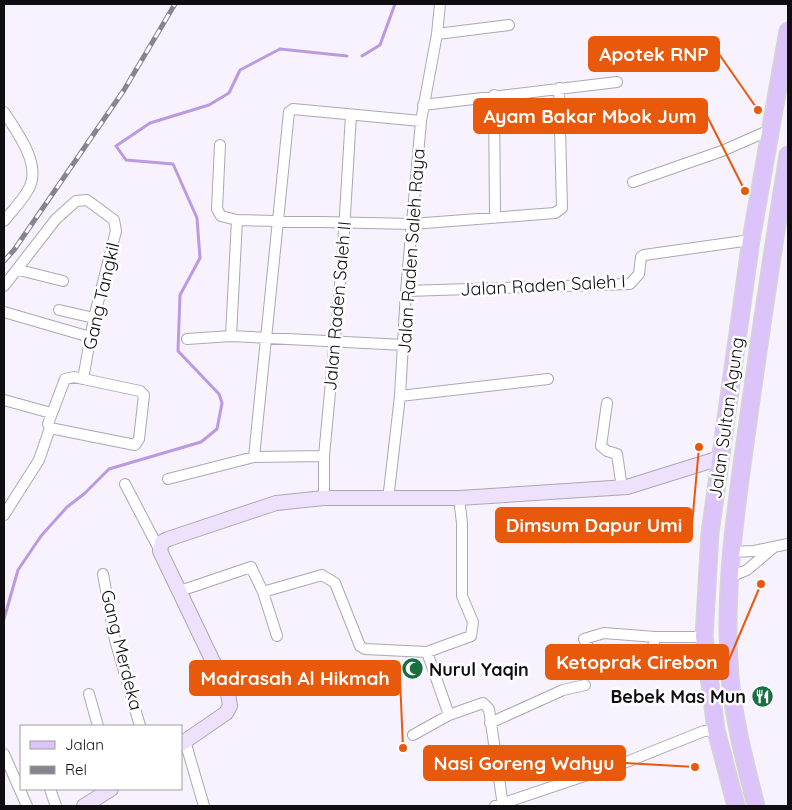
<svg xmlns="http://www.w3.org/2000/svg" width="792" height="810" viewBox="0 0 792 810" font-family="Quicksand,sans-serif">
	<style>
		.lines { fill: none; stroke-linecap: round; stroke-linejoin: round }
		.stream { stroke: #bb9ae2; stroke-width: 3 }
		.street-casing { stroke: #aca8b3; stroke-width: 12 }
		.secondary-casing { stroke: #aca8b3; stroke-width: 16 }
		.primary-casing { stroke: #d4d4d4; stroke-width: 19 }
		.street { stroke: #fff; stroke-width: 10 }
		.secondary { stroke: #eee1fc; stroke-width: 14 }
		.primary { stroke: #dcc3f9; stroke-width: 16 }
		.rail-casing { stroke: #88848d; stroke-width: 5 }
		.rail { stroke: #fff; stroke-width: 3; stroke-dasharray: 9; stroke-linecap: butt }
		.labels { text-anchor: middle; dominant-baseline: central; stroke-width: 5; stroke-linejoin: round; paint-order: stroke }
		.street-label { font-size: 18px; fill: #100e12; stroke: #fff }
		.poi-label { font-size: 18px; font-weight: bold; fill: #100e12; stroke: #fff; text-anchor: start }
		.leader { fill: none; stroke: #e8590c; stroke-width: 2 }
		.callout-dot { fill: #e8590c; stroke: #fff; stroke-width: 2 }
		.callout { fill: #e8590c; stroke: #e8590c; stroke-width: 2 }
		.callout-label { font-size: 19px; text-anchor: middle; font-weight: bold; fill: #fff }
	</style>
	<rect width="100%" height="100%" fill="#f7f2fe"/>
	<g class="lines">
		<!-- stream -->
		<path class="stream" d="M 362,56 L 380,45 L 395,4
			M 4,619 L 18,570 L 41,536 L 67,507 L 84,494 L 109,469 L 201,442 L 217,429 L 222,403 L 219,394 L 178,351 L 180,295 L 200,258 L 197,218 L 173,164 L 126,160 L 116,146 L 150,123 L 209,105 L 229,93 L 240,70 L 280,49 L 347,56"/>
		<defs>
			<path id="street" d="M 437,34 L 509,25
				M 494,95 L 495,217
				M 423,105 L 617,82
				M 4,112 C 17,132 43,166 28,190 C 22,201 12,211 4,221
				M 220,145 L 217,209 L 221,216 L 237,220 L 412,224 L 555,213 L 562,208 L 559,88
				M 633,182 L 722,151 L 770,130
				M 19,270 L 63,281
				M 4,286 L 56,219 L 76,201 L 87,200 L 114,220 L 116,231 L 94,318 L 83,379
				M 406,291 L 630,284 L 639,274 L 641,257 L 644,255 L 751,240
				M 59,310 L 94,318
				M 4,312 L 90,337
				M 231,336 L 237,220
				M 187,339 L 231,336 L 404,345
				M 400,396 L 548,379
				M 4,400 L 51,413
				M 607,403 L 601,446 L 607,451 L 617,454 L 622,488
				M 254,457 L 289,112 L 293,109 L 421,121
				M 168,479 L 254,457 L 324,456
				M 125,484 L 160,551
				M 324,498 L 324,456 L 342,264 L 351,115
				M 388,500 L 400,396 L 406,291 L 421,121 L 437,34 L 440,4
				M 4,515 L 39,460 L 50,428 L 48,424 L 65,379 L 74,377 L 140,391 L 144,395 L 139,439 L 135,445 L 50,428
				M 731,552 L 754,551 L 788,544
				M 103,574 L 115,640 L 140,726
				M 730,577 L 747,570 L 773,548
				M 180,591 L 251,567 L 263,592 L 277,636
				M 263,592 L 322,575 L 335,583 L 360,646 L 365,649 L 427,652 L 471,636 L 473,622 L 462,596 L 462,523 L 459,498
				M 655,637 L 652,652 L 603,667 L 597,664 L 584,639 L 604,633 L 655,637 L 704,637
				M 427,652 L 449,715 L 483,703 L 489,709 L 503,806
				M 89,694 L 98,726
				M 490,723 L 563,690 L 585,685
				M 413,735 L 449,715
				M 185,741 L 204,806
				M 4,754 L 27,806
				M 50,789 L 56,806
				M 495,806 L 629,761 L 704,731 L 716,730"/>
			<path id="secondary" d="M 181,744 L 226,713 L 230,706 L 228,693 L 160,551 L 162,542 L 168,539 L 276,503 L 324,498 L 459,498 L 627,487 L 720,458
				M 84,806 L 111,789"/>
			<path id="primary" d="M 736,806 L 716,730 L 704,637 L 710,533 L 751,240 L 788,31
				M 756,806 C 745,763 734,721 730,677 C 723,596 735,515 746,436 C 759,342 773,248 788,155"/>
		</defs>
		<!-- street casing -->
		<use href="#street" class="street-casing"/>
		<!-- secondary casing -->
		<use href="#secondary" class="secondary-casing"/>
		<!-- primary casing -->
		<use href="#primary" class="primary-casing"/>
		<!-- street -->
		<use href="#street" class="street"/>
		<!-- secondary -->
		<use href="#secondary" class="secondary"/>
		<!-- primary -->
		<use href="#primary" class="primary"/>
		<defs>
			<path id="rail" d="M 4,261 L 14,250 L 124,90 L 175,4"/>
		</defs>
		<!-- rail casing -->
		<use href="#rail" class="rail-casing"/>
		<!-- rail -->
		<use href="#rail" class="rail"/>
	</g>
	<!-- icons -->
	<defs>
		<symbol id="mosque-disc" viewBox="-11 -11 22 22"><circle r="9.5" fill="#196f42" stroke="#fff"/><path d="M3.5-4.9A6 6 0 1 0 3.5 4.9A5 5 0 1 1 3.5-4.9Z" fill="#fff"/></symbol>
		<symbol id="restaurant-disc" viewBox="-11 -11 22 22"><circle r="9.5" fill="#196f42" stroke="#fff"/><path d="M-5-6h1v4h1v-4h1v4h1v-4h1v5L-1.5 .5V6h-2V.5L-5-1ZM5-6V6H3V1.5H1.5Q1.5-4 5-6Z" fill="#fff"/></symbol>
	</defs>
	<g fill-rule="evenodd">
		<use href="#mosque-disc" x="400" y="656" width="25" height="25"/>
		<use href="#restaurant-disc" x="750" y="684" width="25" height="25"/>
	</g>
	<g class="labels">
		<!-- street labels -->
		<g class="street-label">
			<text transform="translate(411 251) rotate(-86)">Jalan Raden Saleh Raya</text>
			<text transform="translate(543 285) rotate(-3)">Jalan Raden Saleh I</text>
			<text transform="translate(101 296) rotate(-77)">Gang Tangkil</text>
			<text transform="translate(337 306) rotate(-85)">Jalan Raden Saleh II</text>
			<text transform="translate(726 418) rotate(-82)">Jalan Sultan Agung</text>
			<text transform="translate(122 650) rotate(76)">Gang Merdeka</text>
		</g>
		<!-- poi labels -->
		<g class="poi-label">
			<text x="429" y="669">Nurul Yaqin</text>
			<text x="746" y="696" text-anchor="end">Bebek Mas Mun</text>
		</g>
	</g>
	<!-- callouts -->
	<path class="leader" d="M758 110L719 54M745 191L707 116M699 447L692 525M761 584L728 662M403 748L400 678M695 767L625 763"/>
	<g class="callout-dot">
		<circle cx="758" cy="110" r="5"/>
		<circle cx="745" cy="191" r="5"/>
		<circle cx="699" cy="447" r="5"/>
		<circle cx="761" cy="584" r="5"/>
		<circle cx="403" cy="748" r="5"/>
		<circle cx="695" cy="767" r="5"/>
	</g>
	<g class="callout">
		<rect x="589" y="37" width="130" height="34" rx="5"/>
		<rect x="474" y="99" width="233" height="34" rx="5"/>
		<rect x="496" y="508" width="196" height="34" rx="5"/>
		<rect x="546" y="645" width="182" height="34" rx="5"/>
		<rect x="190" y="661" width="210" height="34" rx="5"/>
		<rect x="424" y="746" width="201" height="34" rx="5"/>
	</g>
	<g class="callout-label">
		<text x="654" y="61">Apotek RNP</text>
		<text x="590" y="123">Ayam Bakar Mbok Jum</text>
		<text x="594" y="532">Dimsum Dapur Umi</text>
		<text x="637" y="669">Ketoprak Cirebon</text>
		<text x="295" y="685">Madrasah Al Hikmah</text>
		<text x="524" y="770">Nasi Goreng Wahyu</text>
	</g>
	<!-- border -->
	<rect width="792" height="810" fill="none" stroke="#100e12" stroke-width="10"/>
	<!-- legend -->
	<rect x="20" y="725" width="162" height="65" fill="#ffffff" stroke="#9f9fa0"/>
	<rect x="30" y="741" width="25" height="8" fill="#dcc3f9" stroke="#9f9fa0"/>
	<text x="65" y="750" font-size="15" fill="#100e12">Jalan</text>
	<rect x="30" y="766" width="25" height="8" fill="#88848d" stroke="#9f9fa0"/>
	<text x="65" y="775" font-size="15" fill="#100e12">Rel</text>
</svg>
